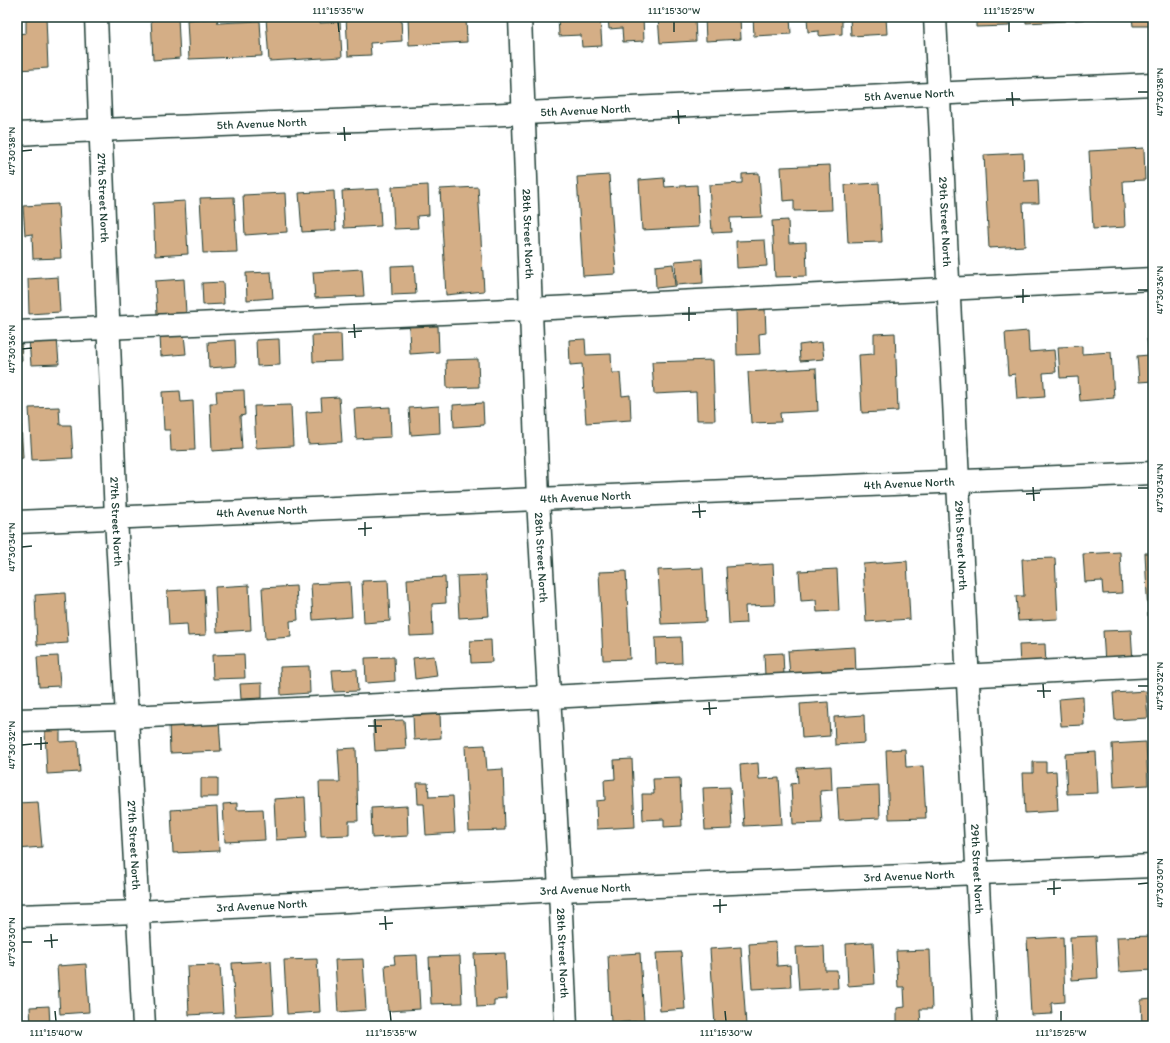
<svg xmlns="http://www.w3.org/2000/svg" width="1170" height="1043" viewBox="0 0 1170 1043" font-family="Itim,sans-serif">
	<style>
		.building { fill: #d4ae86; stroke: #1f3d34 }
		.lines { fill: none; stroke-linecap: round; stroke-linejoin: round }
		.minor-casing { stroke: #1f3d34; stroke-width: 25 }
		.minor { stroke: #fff; stroke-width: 22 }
		.ticks { fill: none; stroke: #1f3d34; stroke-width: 1.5 }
		.labels { text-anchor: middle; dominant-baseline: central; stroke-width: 3; stroke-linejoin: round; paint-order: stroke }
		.street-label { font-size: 12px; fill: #1f3d34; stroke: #fff }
		.neatline { fill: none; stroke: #1f3d34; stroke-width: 1.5 }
		.ticks-label { font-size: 10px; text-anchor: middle; fill: #1f3d34 }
	</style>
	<rect width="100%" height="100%" fill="#fff"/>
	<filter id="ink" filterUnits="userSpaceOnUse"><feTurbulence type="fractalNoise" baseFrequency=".025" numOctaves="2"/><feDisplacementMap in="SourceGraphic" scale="8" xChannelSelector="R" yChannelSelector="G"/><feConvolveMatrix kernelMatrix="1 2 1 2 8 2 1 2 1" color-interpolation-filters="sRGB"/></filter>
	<g filter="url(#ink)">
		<!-- building -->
		<path class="building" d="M 26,17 L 46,17 L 48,68 L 19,70 L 17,34 L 26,33 Z
			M 151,17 L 178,17 L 180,58 L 153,60 Z
			M 285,17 L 319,17 L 320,23 L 340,22 L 342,57 L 269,61 L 266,18 Z
			M 346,17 L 401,17 L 402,41 L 370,43 L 371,55 L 348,56 Z
			M 408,17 L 466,17 L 467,42 L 409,45 Z
			M 558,17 L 600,17 L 602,46 L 582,47 L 581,35 L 559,36 Z
			M 608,17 L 643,17 L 644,41 L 623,42 L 622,28 L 609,29 Z
			M 658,17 L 695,17 L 696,41 L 660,43 Z
			M 705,17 L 740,17 L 741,39 L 706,41 Z
			M 753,17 L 790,17 L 791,34 L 754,36 Z
			M 807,17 L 842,17 L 842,34 L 819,36 L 819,31 L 808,32 Z
			M 850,17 L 886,17 L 887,34 L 851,36 Z
			M 976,17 L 1009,17 L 1009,26 L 976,27 Z
			M 1026,17 L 1066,17 L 1066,21 L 1026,23 Z
			M 1075,17 L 1114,17 L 1114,18 L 1075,20 Z
			M 1132,17 L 1153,17 L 1153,19 L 1149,19 L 1149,26 L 1133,26 Z
			M 217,18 L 218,23 L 260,21 L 262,56 L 189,59 L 187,20 Z
			M 1144,148 L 1145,180 L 1123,181 L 1125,227 L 1093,229 L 1089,151 Z
			M 1023,153 L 1024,181 L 1038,180 L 1039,203 L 1023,203 L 1025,246 L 989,248 L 984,155 Z
			M 830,165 L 832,210 L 794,211 L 794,200 L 783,201 L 781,167 Z
			M 759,173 L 762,217 L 730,218 L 731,232 L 712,233 L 709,185 L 742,183 L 742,174 Z
			M 609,175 L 616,274 L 583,276 L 577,177 Z
			M 664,178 L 665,187 L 697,185 L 699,227 L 642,230 L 639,180 Z
			M 879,183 L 882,242 L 848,243 L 845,185 Z
			M 428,185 L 429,215 L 417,216 L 418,228 L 394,229 L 392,187 Z
			M 478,187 L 484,291 L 446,295 L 440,189 Z
			M 379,189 L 381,226 L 344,228 L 342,191 Z
			M 334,191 L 336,230 L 302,232 L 299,193 Z
			M 285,193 L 287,232 L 245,235 L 243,195 Z
			M 234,197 L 237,252 L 203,253 L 200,198 Z
			M 185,201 L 188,254 L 155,256 L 153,203 Z
			M 58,204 L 61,258 L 33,259 L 32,234 L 25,235 L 23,206 Z
			M 788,220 L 789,243 L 806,242 L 807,276 L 775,277 L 772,221 Z
			M 765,240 L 767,266 L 737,268 L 736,241 Z
			M 702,259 L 703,283 L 676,285 L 675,261 Z
			M 673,264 L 675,286 L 656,288 L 655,266 Z
			M 414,265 L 416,294 L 392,295 L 391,266 Z
			M 362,269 L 364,296 L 315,298 L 313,272 Z
			M 271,272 L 273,298 L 247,300 L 246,273 Z
			M 58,277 L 60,312 L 29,314 L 28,279 Z
			M 184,279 L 186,313 L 157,314 L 155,281 Z
			M 223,282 L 224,304 L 203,305 L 202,283 Z
			M 765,308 L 766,333 L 759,334 L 760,354 L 737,355 L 736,309 Z
			M 438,326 L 439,352 L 410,354 L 409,327 Z
			M 1028,331 L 1029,352 L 1054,350 L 1056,372 L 1043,373 L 1045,397 L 1017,399 L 1015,374 L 1008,375 L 1005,333 Z
			M 895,333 L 898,411 L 862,413 L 859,355 L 874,354 L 874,334 Z
			M 184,334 L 186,354 L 161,356 L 160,335 Z
			M 341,334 L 342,361 L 313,362 L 312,335 Z
			M 57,338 L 59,364 L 31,365 L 29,340 Z
			M 17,339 L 21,339 L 22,361 L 17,362 Z
			M 279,339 L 280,365 L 257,366 L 256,340 Z
			M 585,339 L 586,355 L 611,354 L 612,373 L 620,373 L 622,396 L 630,395 L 631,420 L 586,423 L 582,364 L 570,365 L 569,340 Z
			M 1147,339 L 1153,339 L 1153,381 L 1139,382 L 1137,356 L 1149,355 Z
			M 235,340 L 236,366 L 209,368 L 208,342 Z
			M 822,342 L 824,359 L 800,361 L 799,345 Z
			M 1082,346 L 1082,354 L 1111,352 L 1114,398 L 1080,401 L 1078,377 L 1060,378 L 1058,347 Z
			M 478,359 L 479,387 L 447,388 L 446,360 Z
			M 713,360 L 715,420 L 697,420 L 696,392 L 654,394 L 652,362 Z
			M 816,368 L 818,411 L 780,413 L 781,422 L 751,423 L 748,372 Z
			M 244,390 L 245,415 L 240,416 L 242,449 L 212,451 L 210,403 L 217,403 L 216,391 Z
			M 180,391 L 181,402 L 193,401 L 195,450 L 171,451 L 170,430 L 164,430 L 162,392 Z
			M 339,397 L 342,442 L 308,444 L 306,412 L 322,411 L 321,398 Z
			M 483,403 L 484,425 L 454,427 L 453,405 Z
			M 291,405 L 293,446 L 256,448 L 254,406 Z
			M 439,406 L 440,433 L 411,435 L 409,408 Z
			M 59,407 L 60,425 L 71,425 L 73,458 L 32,460 L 29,408 Z
			M 390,407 L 391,437 L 356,439 L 354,409 Z
			M 17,424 L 21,424 L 23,458 L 17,459 Z
			M 1120,552 L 1122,593 L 1103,594 L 1102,581 L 1085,582 L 1083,554 Z
			M 1145,553 L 1153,553 L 1153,616 L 1148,616 Z
			M 1055,558 L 1058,619 L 1018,621 L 1016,596 L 1024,596 L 1022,559 Z
			M 907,561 L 910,619 L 866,622 L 863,564 Z
			M 773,564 L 775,605 L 745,606 L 746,623 L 729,624 L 726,567 Z
			M 703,568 L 706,622 L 661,624 L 658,570 Z
			M 837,569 L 839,611 L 817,612 L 816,600 L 801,601 L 799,571 Z
			M 626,571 L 630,659 L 603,660 L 599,572 Z
			M 486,575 L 489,616 L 459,618 L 457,576 Z
			M 445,577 L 446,603 L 432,604 L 433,635 L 410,636 L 407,579 Z
			M 388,580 L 390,621 L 364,623 L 362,581 Z
			M 350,582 L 352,617 L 313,620 L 311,584 Z
			M 249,585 L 251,630 L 217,632 L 215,587 Z
			M 296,586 L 298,620 L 290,621 L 291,637 L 265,639 L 262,588 Z
			M 204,589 L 206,635 L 188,636 L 187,624 L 169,625 L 167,591 Z
			M 65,593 L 68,643 L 37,645 L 35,595 Z
			M 1131,630 L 1133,662 L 1105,664 L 1103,631 Z
			M 681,637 L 682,663 L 656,664 L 655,638 Z
			M 491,640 L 492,662 L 471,663 L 470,641 Z
			M 1045,644 L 1046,665 L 1020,667 L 1019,645 Z
			M 855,647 L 856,673 L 790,676 L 788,651 Z
			M 783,653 L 784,675 L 765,676 L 764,654 Z
			M 244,654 L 245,678 L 213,679 L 212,655 Z
			M 58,656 L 60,686 L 39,687 L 37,657 Z
			M 434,656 L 437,676 L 415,679 L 413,658 Z
			M 394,657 L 395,681 L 366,683 L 365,658 Z
			M 309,666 L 310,693 L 281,695 L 280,667 Z
			M 357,669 L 358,691 L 334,692 L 332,670 Z
			M 262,683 L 262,698 L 241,699 L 240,684 Z
			M 1146,691 L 1148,718 L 1115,720 L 1113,693 Z
			M 1083,697 L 1084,725 L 1061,726 L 1059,699 Z
			M 828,702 L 830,736 L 802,738 L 800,704 Z
			M 440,714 L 441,738 L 414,740 L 413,715 Z
			M 864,715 L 865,743 L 835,745 L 834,717 Z
			M 404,720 L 406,749 L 375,751 L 373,721 Z
			M 219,721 L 221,751 L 170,753 L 169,723 Z
			M 60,730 L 60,742 L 78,741 L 80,772 L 47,774 L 45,731 Z
			M 1146,742 L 1148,785 L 1114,787 L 1112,744 Z
			M 485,745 L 487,770 L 503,769 L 505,830 L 469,831 L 465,746 Z
			M 356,748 L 358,821 L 349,821 L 349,835 L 321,836 L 319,782 L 340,782 L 338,749 Z
			M 905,749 L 906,767 L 923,766 L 926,818 L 889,819 L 886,750 Z
			M 1096,752 L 1098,793 L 1067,794 L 1065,754 Z
			M 17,755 L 18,755 L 19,780 L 17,780 Z
			M 632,759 L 635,827 L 597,829 L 596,801 L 605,800 L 604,780 L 615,779 L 614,760 Z
			M 1033,762 L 1046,762 L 1046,772 L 1056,771 L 1058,811 L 1025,813 L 1023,773 L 1033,773 Z
			M 758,763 L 759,779 L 779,778 L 782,824 L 744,826 L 740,765 Z
			M 831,766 L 832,790 L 820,791 L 822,823 L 793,824 L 791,784 L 798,783 L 797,768 Z
			M 201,778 L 218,778 L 218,797 L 201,797 Z
			M 680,778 L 682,826 L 664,827 L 664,819 L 643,820 L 642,794 L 654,794 L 653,779 Z
			M 417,783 L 428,783 L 429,797 L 453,796 L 455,833 L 426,835 L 424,804 L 418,804 Z
			M 879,785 L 880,818 L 839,820 L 837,787 Z
			M 730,787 L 732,829 L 705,830 L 703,788 Z
			M 305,797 L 307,838 L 276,840 L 274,799 Z
			M 38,802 L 42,847 L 17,849 L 17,803 Z
			M 237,803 L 237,810 L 263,809 L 265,840 L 225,842 L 223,804 Z
			M 407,806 L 408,836 L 372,838 L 371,808 Z
			M 217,807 L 219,851 L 173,853 L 171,810 Z
			M 1096,936 L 1098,978 L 1072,980 L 1070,937 Z
			M 1153,936 L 1153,970 L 1119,972 L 1117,937 Z
			M 1063,937 L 1065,1002 L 1051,1003 L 1052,1014 L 1031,1015 L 1027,939 Z
			M 776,942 L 777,966 L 790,965 L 791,987 L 752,989 L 749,944 Z
			M 873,942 L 875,984 L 848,986 L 846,944 Z
			M 824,946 L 825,970 L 837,970 L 838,988 L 799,990 L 796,947 Z
			M 741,947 L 746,1026 L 715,1026 L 710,949 Z
			M 930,950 L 932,1009 L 920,1009 L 921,1026 L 897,1026 L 897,1008 L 905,1007 L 904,987 L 898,987 L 896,951 Z
			M 681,952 L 685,1009 L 660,1011 L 656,953 Z
			M 505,953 L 507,999 L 494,1000 L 494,1006 L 477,1007 L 474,954 Z
			M 640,953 L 644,1021 L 611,1023 L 608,955 Z
			M 417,955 L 420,1009 L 388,1011 L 385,965 L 395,964 L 394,956 Z
			M 460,956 L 462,1003 L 431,1004 L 429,957 Z
			M 317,959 L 320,1012 L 287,1014 L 284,960 Z
			M 363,959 L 366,1010 L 338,1012 L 335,960 Z
			M 271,961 L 274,1014 L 235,1016 L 232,963 Z
			M 86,964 L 89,1012 L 60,1014 L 57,966 Z
			M 220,965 L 223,1013 L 189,1015 L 187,966 Z
			M 1153,999 L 1153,1026 L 1142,1026 L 1141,1000 Z
			M 49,1006 L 50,1026 L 31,1026 L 30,1007 Z"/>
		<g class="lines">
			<defs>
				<g id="minor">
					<path id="s1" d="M 96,17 L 116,518 L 144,1026"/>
					<path id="s2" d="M 520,17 L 538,499 L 560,890 L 566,1026"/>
					<path id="s3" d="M 935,17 L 985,1026"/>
					<path id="s4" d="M 17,134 C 186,125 356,121 525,113 C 734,104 944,92 1153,84"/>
					<path d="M 17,332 L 531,309 L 1153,279"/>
					<path id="s5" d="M 17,522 L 538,499 L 1153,473"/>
					<path d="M 17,720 L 127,717 L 549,697 L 1153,666"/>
					<path id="s6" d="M 17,916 L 138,912 L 560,890 L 1153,866"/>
				</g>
			</defs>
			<!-- minor casing -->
			<use href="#minor" class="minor-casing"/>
			<!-- minor -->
			<use href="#minor" class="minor"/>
		</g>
	</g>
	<!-- ticks -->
	<path class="ticks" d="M 338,22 L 339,32M 674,22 L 674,32M 1009,22 L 1009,32M 1012,92 L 1013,106M 1138,92 L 1148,92M 1006,99 L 1020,99M 678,110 L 679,124M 672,117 L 686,116M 344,127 L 345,141M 337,134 L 351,134M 22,151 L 32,150M 1023,289 L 1023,303M 1138,290 L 1148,290M 1016,297 L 1030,296M 689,307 L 689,321M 682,314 L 696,314M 354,324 L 355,338M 348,332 L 362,331M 22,349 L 32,348M 1033,487 L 1034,501M 1138,488 L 1148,488M 1026,494 L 1040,493M 699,504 L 700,518M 692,512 L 706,511M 365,522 L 365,536M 358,529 L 372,528M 22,547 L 32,546M 1043,684 L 1044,698M 1138,686 L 1148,686M 1037,691 L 1051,691M 709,702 L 710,715M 703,709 L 717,708M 375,719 L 376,733M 368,726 L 382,726M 41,737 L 41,750M 34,744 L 48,743M 22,745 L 32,744M 1054,881 L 1054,895M 1138,884 L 1148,883M 1047,889 L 1061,888M 720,899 L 720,913M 713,906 L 727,905M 385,916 L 386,930M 379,924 L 393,923M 51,934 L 52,948M 44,941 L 58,940M 22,942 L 32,942M 55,1011 L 56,1021M 390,1011 L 391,1021M 725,1011 L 726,1021M 1061,1011 L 1061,1021"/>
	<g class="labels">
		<!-- street labels -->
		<g class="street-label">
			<text stroke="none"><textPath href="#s4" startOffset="893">5th Avenue North</textPath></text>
			<text stroke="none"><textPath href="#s4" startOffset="569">5th Avenue North</textPath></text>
			<text stroke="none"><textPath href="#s4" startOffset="245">5th Avenue North</textPath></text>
			<text stroke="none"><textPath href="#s1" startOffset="181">27th Street North</textPath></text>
			<text stroke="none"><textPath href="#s3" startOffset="205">29th Street North</textPath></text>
			<text stroke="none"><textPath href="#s2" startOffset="217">28th Street North</textPath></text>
			<text stroke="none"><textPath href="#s5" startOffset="893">4th Avenue North</textPath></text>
			<text stroke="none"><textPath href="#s5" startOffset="569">4th Avenue North</textPath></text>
			<text stroke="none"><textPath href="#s5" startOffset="245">4th Avenue North</textPath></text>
			<text stroke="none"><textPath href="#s1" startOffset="505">27th Street North</textPath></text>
			<text stroke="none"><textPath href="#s3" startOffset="529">29th Street North</textPath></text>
			<text stroke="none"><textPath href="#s2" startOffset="541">28th Street North</textPath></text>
			<text stroke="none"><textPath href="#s1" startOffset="829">27th Street North</textPath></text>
			<text stroke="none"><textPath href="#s3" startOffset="853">29th Street North</textPath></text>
			<text stroke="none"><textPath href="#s6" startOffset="893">3rd Avenue North</textPath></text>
			<text stroke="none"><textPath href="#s6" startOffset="569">3rd Avenue North</textPath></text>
			<text stroke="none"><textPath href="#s6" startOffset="245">3rd Avenue North</textPath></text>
			<text stroke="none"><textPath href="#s2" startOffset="937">28th Street North</textPath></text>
		</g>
	</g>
	<!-- margin -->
	<rect width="1170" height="1043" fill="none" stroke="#fff" stroke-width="44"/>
	<rect x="22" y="22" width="1126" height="999" class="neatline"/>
	<g class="ticks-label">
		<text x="338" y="14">111°15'35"W</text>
		<text x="674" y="14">111°15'30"W</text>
		<text x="1009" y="14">111°15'25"W</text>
		<text transform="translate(1159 92) rotate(-90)" y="4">47°30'38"N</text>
		<text transform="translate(11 151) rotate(-90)" y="4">47°30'38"N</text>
		<text transform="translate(1159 290) rotate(-90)" y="4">47°30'36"N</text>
		<text transform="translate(11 349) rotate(-90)" y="4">47°30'36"N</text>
		<text transform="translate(1159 488) rotate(-90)" y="4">47°30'34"N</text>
		<text transform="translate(11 547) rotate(-90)" y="4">47°30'34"N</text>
		<text transform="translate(1159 686) rotate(-90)" y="4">47°30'32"N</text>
		<text transform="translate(11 745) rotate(-90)" y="4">47°30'32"N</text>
		<text transform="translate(1159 883) rotate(-90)" y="4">47°30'30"N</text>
		<text transform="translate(11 942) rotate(-90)" y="4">47°30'30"N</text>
		<text x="56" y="1036">111°15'40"W</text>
		<text x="391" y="1036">111°15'35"W</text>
		<text x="726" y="1036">111°15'30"W</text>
		<text x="1061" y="1036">111°15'25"W</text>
	</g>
</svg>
